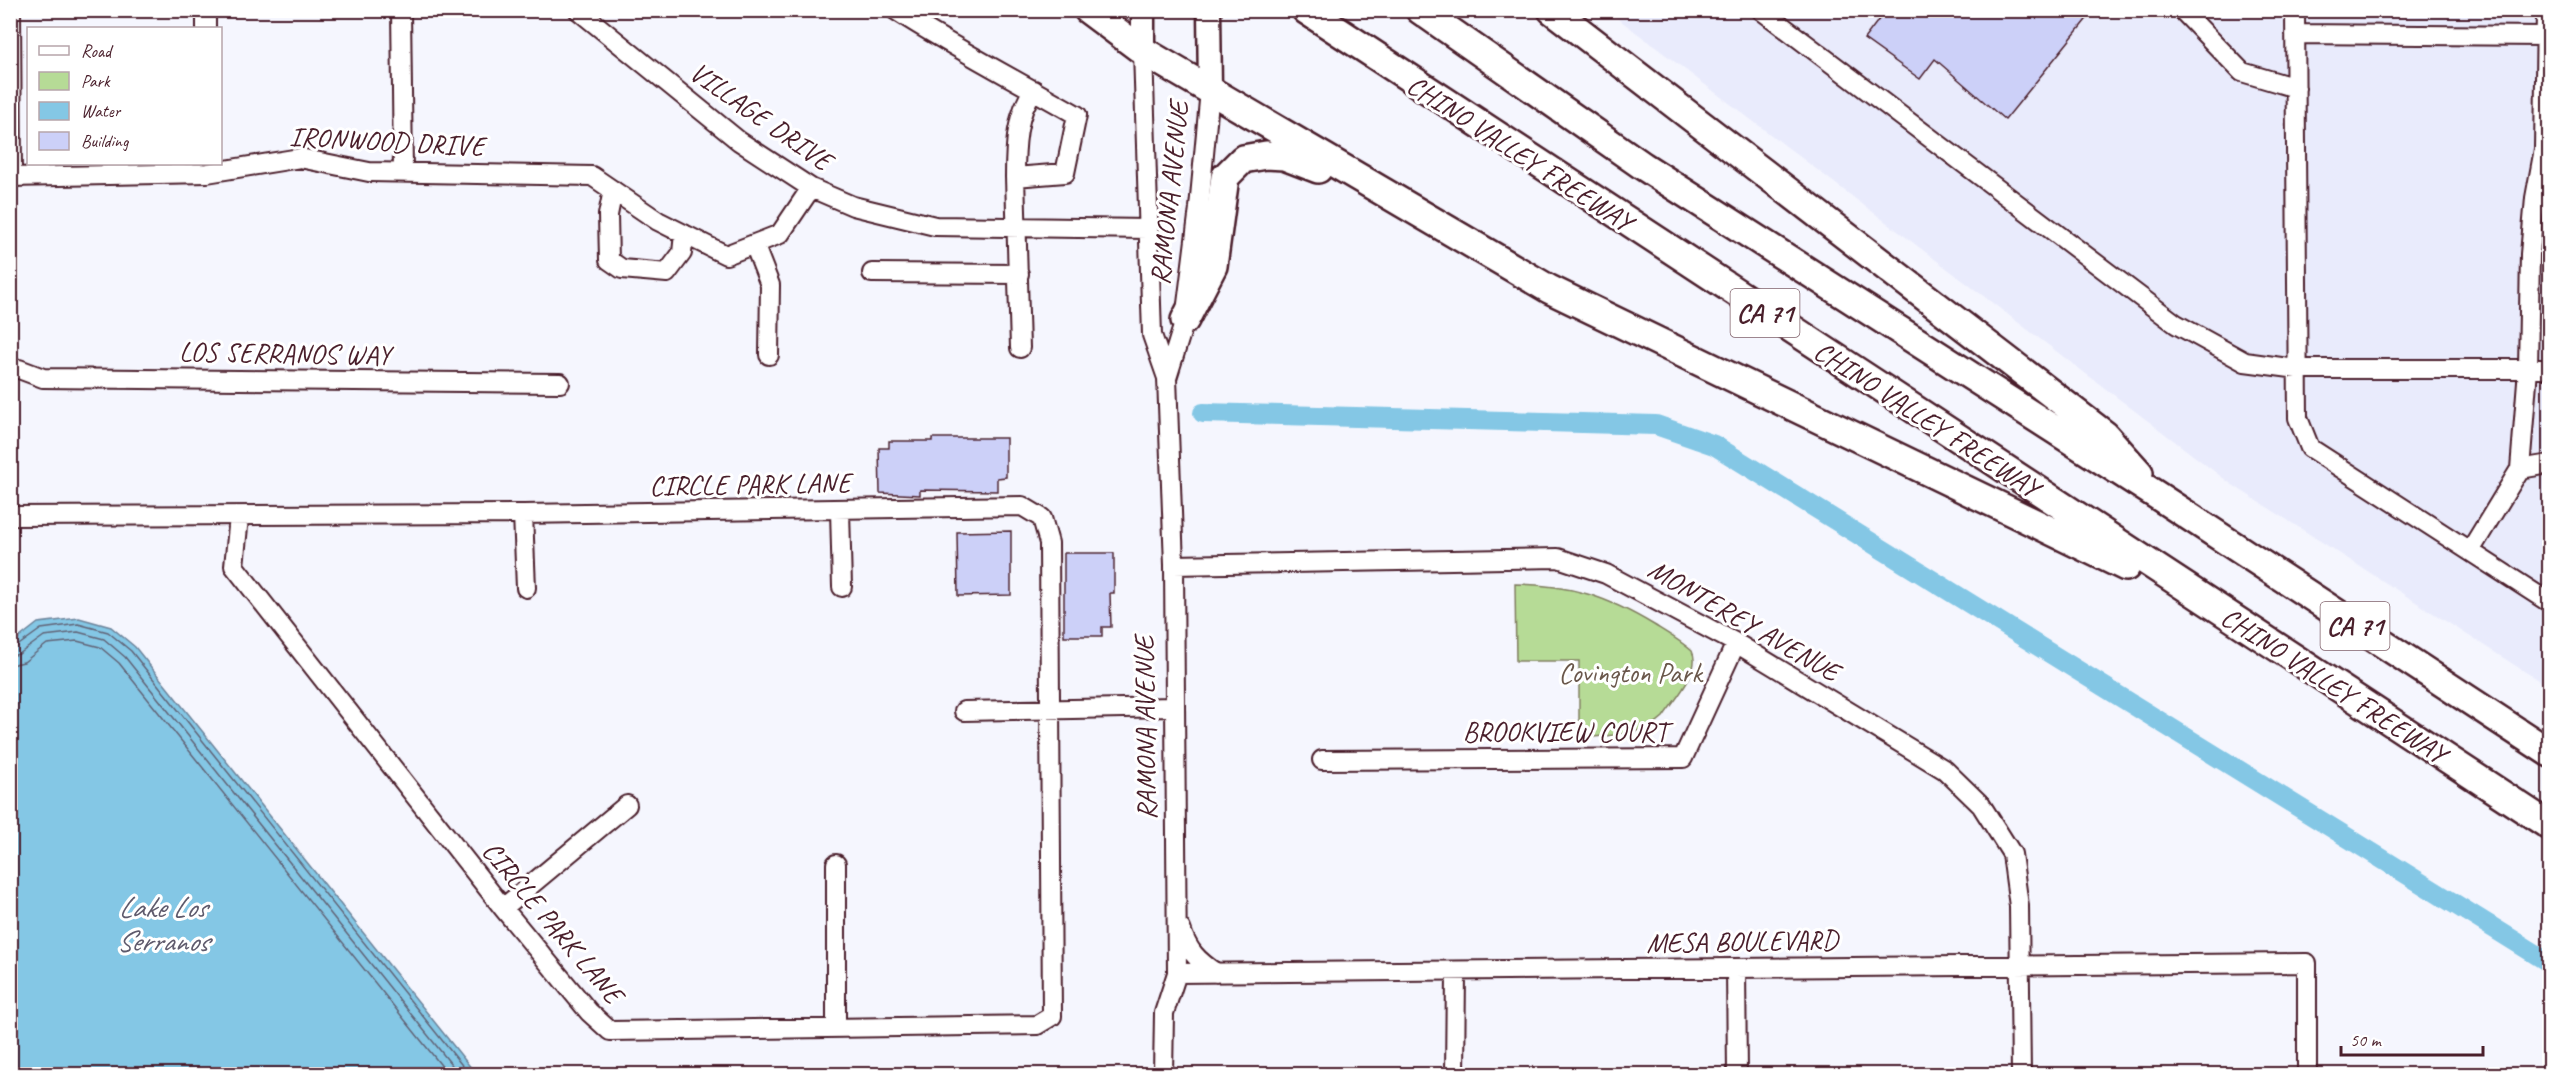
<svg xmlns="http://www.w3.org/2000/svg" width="2560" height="1085" viewBox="0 0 2560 1085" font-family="Caveat,sans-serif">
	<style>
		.built { fill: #e9ebfc }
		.green { fill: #b6db96; stroke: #807d60; stroke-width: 1.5 }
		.water { fill: #84c7e5; stroke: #6d849b; stroke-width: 1.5 }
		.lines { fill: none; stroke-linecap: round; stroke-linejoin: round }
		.shore { stroke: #616275; stroke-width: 1.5 }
		.canal { stroke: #84c7e5; stroke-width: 20 }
		.building { fill: #ccd0f8; stroke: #4a1f2b; stroke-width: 1.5 }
		.minor-casing { stroke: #4a1f2b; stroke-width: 22 }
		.major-casing { stroke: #4a1f2b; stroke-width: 27 }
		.highway-casing { stroke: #4a1f2b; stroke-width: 32 }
		.minor { stroke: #fff; stroke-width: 18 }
		.major { stroke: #fff; stroke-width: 22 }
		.highway { stroke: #fff; stroke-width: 27 }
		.labels { text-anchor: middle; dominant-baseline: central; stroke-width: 6; stroke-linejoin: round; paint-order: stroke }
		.shield { fill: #fff; stroke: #80626b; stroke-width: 1.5 }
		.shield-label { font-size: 27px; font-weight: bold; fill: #4a1f2b }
		.street-label { font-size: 28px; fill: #4a1f2b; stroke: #fff }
		.park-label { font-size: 28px; fill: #6a574b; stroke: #fff }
		.water-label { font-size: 30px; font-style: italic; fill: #5e5a6c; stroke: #fff }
	</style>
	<rect width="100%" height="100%" fill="#f5f6fe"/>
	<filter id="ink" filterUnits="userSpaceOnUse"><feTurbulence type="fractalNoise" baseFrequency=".0167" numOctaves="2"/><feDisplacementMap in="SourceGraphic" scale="12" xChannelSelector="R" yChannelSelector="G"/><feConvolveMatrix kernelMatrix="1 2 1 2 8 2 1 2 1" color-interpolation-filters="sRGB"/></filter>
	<g filter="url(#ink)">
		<!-- built -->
		<path class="built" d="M 1608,11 L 2549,11 L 2549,687 L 2231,484 Z"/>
		<!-- green -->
		<path class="green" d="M 1515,584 C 1571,585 1606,596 1654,625 C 1667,633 1681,641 1692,651 C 1702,671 1674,700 1663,717 C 1644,736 1605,736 1579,738 L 1579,661 L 1516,661 Z"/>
		<!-- water -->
		<path class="water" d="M 79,618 L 111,627 L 135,647 L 476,1074 L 11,1074 L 11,644 L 38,623 Z"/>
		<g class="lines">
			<!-- shore -->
			<path class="shore" d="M 10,648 L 16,647 L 41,629 L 78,624 L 108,632 L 131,651 L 469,1074
				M 10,656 L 19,654 L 44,636 L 78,632 L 104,639 L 125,657 L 459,1074
				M 10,665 L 24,662 L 47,644 L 77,641 L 100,647 L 119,663 L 448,1074"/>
			<!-- canal -->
			<path class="canal" d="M 1203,413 L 1656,425 L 1714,445 L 2550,963"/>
		</g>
		<!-- building -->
		<path class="building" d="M 1886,10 L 2094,10 L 2005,120 L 1935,59 L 1920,79 L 1864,39 Z
			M 932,438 L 1006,438 L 1006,477 L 997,478 L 997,491 L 920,490 L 920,495 L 880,493 L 879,448 L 889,448 L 889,441 L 932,441 Z
			M 1011,531 L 1011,595 L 958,596 L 957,532 Z
			M 1064,553 L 1114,553 L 1114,593 L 1110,593 L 1111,627 L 1102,627 L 1102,636 L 1064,636 Z"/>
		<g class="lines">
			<defs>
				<path id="minor" d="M 11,10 L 12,177
					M 206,10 L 206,28
					M 401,10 L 403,171
					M 578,10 L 739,141 L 811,188 L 853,206 L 935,226 L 1148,229
					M 895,10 C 954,48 1016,80 1077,115 L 1065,173 L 1015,177 C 1015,148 1016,113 1034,90
					M 1761,10 L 2176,324 L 2245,362 L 2297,369 L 2550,369
					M 2182,10 L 2242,72 L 2296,88
					M 2295,10 L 2298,418 L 2310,448 L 2550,603
					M 2295,34 L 2546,36
					M 1143,51 L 1152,335 L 1167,378 L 1174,565 L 1177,973 L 1164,1013 L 1163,1074
					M 10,177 L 207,173 L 300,158 L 369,172 L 592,176 L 658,221 L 726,255 L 780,234 L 811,188
					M 1015,177 L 1020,348
					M 613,190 L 608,215 L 609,260 L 622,269 L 667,273 L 682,253 L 684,234
					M 754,244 L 770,285 L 769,355
					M 872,273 L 1019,274
					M 10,369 L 19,369 L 43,378 L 560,383
					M 1167,378 L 1185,320 L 1199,208 L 1210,90
					M 2520,469 L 2550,464
					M 840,510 L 842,587
					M 523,514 L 526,588
					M 10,516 L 523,514 L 1022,506 L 1042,518 L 1049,543 L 1052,1016 L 1037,1025 L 610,1031 L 589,1012 L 503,908 L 234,566 L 239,517
					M 2470,551 L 2520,469 L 2528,369 L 2530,254 L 2535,198 L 2544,149 L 2546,10
					M 1174,565 L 1558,558 L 1606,574 L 1736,643 L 1945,770 L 1981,805 L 2012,854 L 2019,906 L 2021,1074
					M 964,711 L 1174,707
					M 1322,760 L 1683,758 L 1736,643
					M 836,864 L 836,1027
					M 503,908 L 627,805
					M 1181,929 C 1188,951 1197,960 1216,973
					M 1736,968 L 1737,1074
					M 1177,973 C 1554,973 1931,968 2307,963 L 2307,1074
					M 1455,1074 L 1456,974"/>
				<path id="major" d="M 1143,10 L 1143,51
					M 1209,10 L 1210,90"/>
				<path id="highway" d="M 1088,10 L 1143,51 L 1549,289 L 2126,567
					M 1306,10 L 2550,826
					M 1420,10 L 1643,166 L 2161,498 L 2550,753
					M 1552,10 L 2105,435 L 2139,473
					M 1185,320 L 1213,266 L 1225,177 L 1243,159 L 1266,155 L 1284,156 L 1318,169"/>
			</defs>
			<!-- minor casing -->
			<use href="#minor" class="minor-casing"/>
			<!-- major casing -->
			<use href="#major" class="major-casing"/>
			<!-- highway casing -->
			<use href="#highway" class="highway-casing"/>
			<!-- minor -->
			<use href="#minor" class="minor"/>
			<!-- major -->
			<use href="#major" class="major"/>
			<!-- highway -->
			<use href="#highway" class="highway"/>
		</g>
	</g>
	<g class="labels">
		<!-- shield labels -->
		<g class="shield">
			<rect x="1730.5" y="289" width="69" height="48" rx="4.5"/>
			<rect x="2320.5" y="602" width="69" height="48" rx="4.5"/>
		</g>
		<g class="shield-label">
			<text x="1765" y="313">CA 71</text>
			<text x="2355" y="626">CA 71</text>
		</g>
		<!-- street labels -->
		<g class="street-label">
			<text transform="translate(761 116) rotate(35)">VILLAGE DRIVE</text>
			<text transform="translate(387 141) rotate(3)">IRONWOOD DRIVE</text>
			<text transform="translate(1520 153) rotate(33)">CHINO VALLEY FREEWAY</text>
			<text transform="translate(1169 193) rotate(-84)">RAMONA AVENUE</text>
			<text transform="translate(285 353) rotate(1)">LOS SERRANOS WAY</text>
			<text transform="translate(1927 419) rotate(33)">CHINO VALLEY FREEWAY</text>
			<text transform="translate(750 484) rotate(-1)">CIRCLE PARK LANE</text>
			<text transform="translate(1744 620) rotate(30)">MONTEREY AVENUE</text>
			<text transform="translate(2334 685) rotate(33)">CHINO VALLEY FREEWAY</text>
			<text transform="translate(1145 728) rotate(-91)">RAMONA AVENUE</text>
			<text x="1565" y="731">BROOKVIEW COURT</text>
			<text transform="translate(553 922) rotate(50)">CIRCLE PARK LANE</text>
			<text transform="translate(1742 941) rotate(-1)">MESA BOULEVARD</text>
		</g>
		<!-- park labels -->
		<g class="park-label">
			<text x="1630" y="672">Covington Park</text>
		</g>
		<!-- water labels -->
		<g class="water-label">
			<text x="162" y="907">Lake Los<tspan x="162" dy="34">Serranos</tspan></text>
		</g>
	</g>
	<!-- margin -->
	<rect width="2560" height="1085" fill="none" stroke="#fff" stroke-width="36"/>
	<rect x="18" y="18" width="2524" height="1049" fill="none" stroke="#4a1f2b" stroke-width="2" filter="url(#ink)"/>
	<!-- legend -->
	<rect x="27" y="27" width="195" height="138" fill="#ffffff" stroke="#b7a5aa" stroke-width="1.5"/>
	<rect x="39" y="46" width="30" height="9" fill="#ffffff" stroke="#b7a5aa" stroke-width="1.5"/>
	<text x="81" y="57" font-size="18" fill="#4a1f2b">Road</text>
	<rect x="39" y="72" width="30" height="18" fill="#b6db96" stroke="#b7a5aa" stroke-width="1.5"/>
	<text x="81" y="87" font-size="18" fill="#4a1f2b">Park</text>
	<rect x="39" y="102" width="30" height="18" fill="#84c7e5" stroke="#b7a5aa" stroke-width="1.5"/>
	<text x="81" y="117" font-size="18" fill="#4a1f2b">Water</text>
	<rect x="39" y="132" width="30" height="18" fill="#ccd0f8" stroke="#b7a5aa" stroke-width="1.5"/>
	<text x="81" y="147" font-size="18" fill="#4a1f2b">Building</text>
	<!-- scale -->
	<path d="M2341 1046v9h142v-9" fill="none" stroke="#4a1f2b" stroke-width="3"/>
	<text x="2350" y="1046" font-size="18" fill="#4a1f2b" stroke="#ffffff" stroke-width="4.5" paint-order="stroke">50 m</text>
</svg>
